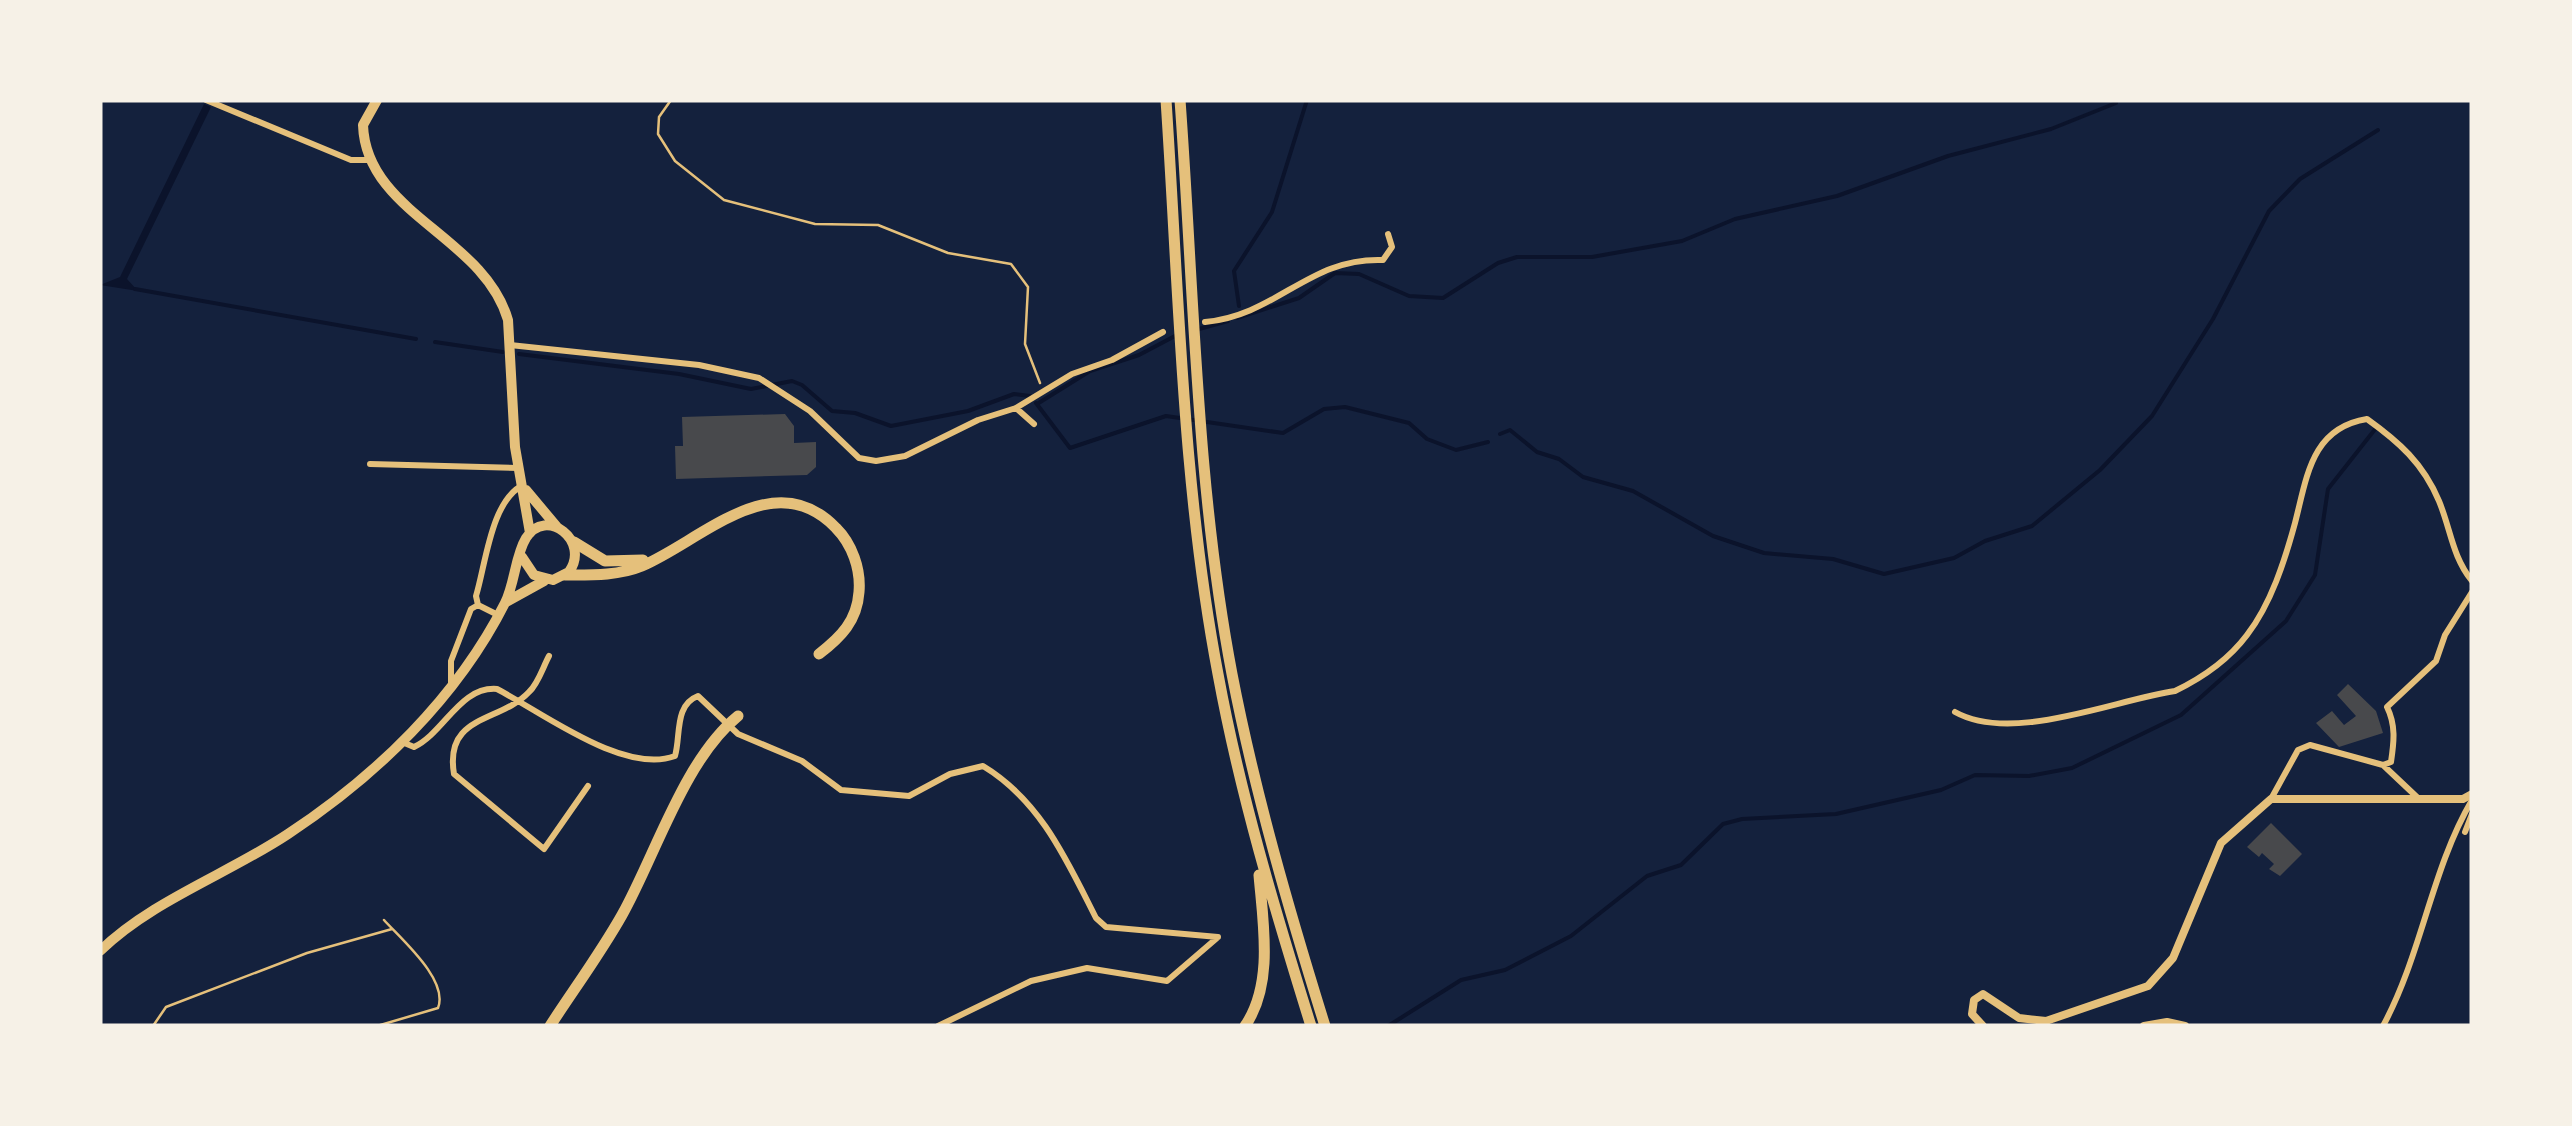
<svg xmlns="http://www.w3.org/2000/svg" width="2572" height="1126" viewBox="0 0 2572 1126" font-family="Bitter,serif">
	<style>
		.water { fill: #0b132b }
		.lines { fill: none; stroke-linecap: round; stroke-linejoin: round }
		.stream { stroke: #0b132b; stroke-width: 4 }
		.building { fill: #48494c }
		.path { stroke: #e5c07b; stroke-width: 2.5 }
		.service { stroke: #e5c07b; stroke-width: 2.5 }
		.minor { stroke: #e5c07b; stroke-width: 6 }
		.tertiary { stroke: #e5c07b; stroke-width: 8 }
		.primary { stroke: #e5c07b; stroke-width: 10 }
		.motorway { stroke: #e5c07b; stroke-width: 11 }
	</style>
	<rect width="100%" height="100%" fill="#14213d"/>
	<!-- water -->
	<path class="water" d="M 204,104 L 211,107 L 127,279 L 138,291 L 100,285 L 120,277 Z"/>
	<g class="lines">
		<!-- stream -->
		<path class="stream" d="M 135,289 L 416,339
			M 1239,306 L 1234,271 L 1272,212 L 1307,100
			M 1237,318 L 1299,298 L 1335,273 L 1359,274 L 1409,296 L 1443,298 L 1498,263 L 1517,257 L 1592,257 L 1682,241 L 1735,219 L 1837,196 L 1948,156 L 2051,129 L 2116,103
			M 1199,329 L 1228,321
			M 435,342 L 503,352
			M 519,354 L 679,374 L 751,389 L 792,381 L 802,385 L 832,411 L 855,413 L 891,426 L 968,411 L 1014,394 L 1030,396
			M 1036,403 L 1070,448 L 1166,416 L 1283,433 L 1324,409 L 1345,407 L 1409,423 L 1427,439 L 1456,450 L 1488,442
			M 1037,404 L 1090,371 L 1139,355 L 1175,336
			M 1500,434 L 1510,430 L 1537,452 L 1559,459 L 1583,477 L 1633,491 L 1713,536 L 1764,553 L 1833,559 L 1884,574 L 1954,558 L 1985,541 L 2032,526 L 2100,470 L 2152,416 L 2213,319 L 2269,211 L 2300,179 L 2378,130
			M 1388,1026 L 1461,980 L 1505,970 L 1571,936 L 1647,876 L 1681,865 L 1723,824 L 1742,819 L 1836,814 L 1941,790 L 1975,775 L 2029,776 L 2072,768 L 2181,715 L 2286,621 L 2315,575 L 2328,489 L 2376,428"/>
	</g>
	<!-- building -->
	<path class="building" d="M 785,414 L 794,426 L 794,443 L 816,442 L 816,467 L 807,475 L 676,479 L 675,446 L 683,446 L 682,417 Z
		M 2348,684 L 2376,711 L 2383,733 L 2339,747 L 2316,723 L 2332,711 L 2344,725 L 2356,716 L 2337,695 Z
		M 2271,823 L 2302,854 L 2280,876 L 2269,869 L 2274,864 L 2262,853 L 2259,857 L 2247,847 Z"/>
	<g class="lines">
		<!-- path -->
		<path class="path" d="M 671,100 L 659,117 L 658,134 L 675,161 L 724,200 L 815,224 L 878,225 L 948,253 L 1011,264 L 1028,287 L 1025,344 L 1040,383"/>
		<!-- service -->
		<path class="service" d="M 153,1026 L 166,1007 L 307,953 L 392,929
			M 377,1026 L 438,1008 C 449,980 401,939 384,920"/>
		<!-- minor -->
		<path class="minor" d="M 206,100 L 351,160 L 368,160
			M 1205,322 C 1278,315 1309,257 1383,260 L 1392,247 L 1388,234
			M 510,345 L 699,365 L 759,378 L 810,411 L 859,458 L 876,461 L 905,456 L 978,420 L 1016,408 L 1072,374 L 1112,360 L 1163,332
			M 1016,408 L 1034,424
			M 370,464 L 519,468
			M 478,605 L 498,615
			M 549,656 C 543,667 538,684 529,692 C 500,723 444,714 454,774 L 544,849 L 588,786
			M 451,686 L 451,661 L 471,609 L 478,605 L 476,596 C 486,563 491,501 523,485
			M 1955,712 C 2012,744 2114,700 2175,691 C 2202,678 2229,659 2247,635 C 2271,604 2285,560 2295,523 C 2307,477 2311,428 2367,419 C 2399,442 2423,463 2439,501 C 2451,530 2452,556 2472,581
			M 402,742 L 414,747 C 444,733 460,686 497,689 C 543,713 624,775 675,756 C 681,736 674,705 698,696 L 738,734 L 802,761 L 841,790 L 909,796 L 950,774 L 983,766 C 1041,801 1067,861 1096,918 L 1106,927 L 1218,937
			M 2383,765 L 2391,762 C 2394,742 2396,725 2387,707 L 2436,661 L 2445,635 L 2472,592
			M 2271,799 L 2298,750 L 2310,745 L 2383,765 L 2419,799
			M 2465,832 L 2472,814
			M 938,1026 L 1031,981 L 1087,968 L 1167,981 L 1217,938
			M 2383,1026 C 2422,954 2431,870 2472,800"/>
		<!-- tertiary -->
		<path class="tertiary" d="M 1983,1026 L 1972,1014 L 1974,1000 L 1983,994 L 2019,1018 L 2046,1021 L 2148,986 L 2173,958 L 2221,843 L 2271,799 L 2463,799 L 2472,794
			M 2144,1026 L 2167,1022 L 2185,1026"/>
		<!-- primary -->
		<path class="primary" d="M 377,100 L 363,125 C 366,214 484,236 508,320 L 515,447 L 530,533
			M 526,490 L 557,527
			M 506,602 L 544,581
			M 100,951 C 151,901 228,874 288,834 C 376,776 457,698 505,603 C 515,583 515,556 526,538 C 546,506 591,541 569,572 L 553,580 L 534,575 L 522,557"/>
		<!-- motorway -->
		<path class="motorway" d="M 1166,100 C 1179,292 1182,485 1218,674 C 1240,794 1275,910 1311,1026
			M 1180,100 C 1194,291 1196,485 1232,674 C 1255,793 1289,910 1325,1026
			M 574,542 L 605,561 L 643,560
			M 565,575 C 590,575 618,576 642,566 C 701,541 774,463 836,528 C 852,544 861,569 859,592 C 857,621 841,637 819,654
			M 550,1026 C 574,989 600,954 622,915 C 656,854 684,760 738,716
			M 1245,1026 C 1274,984 1263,923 1259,875"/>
	</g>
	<!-- border -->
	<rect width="2572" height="1126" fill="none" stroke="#f6f1e7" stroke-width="205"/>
</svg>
